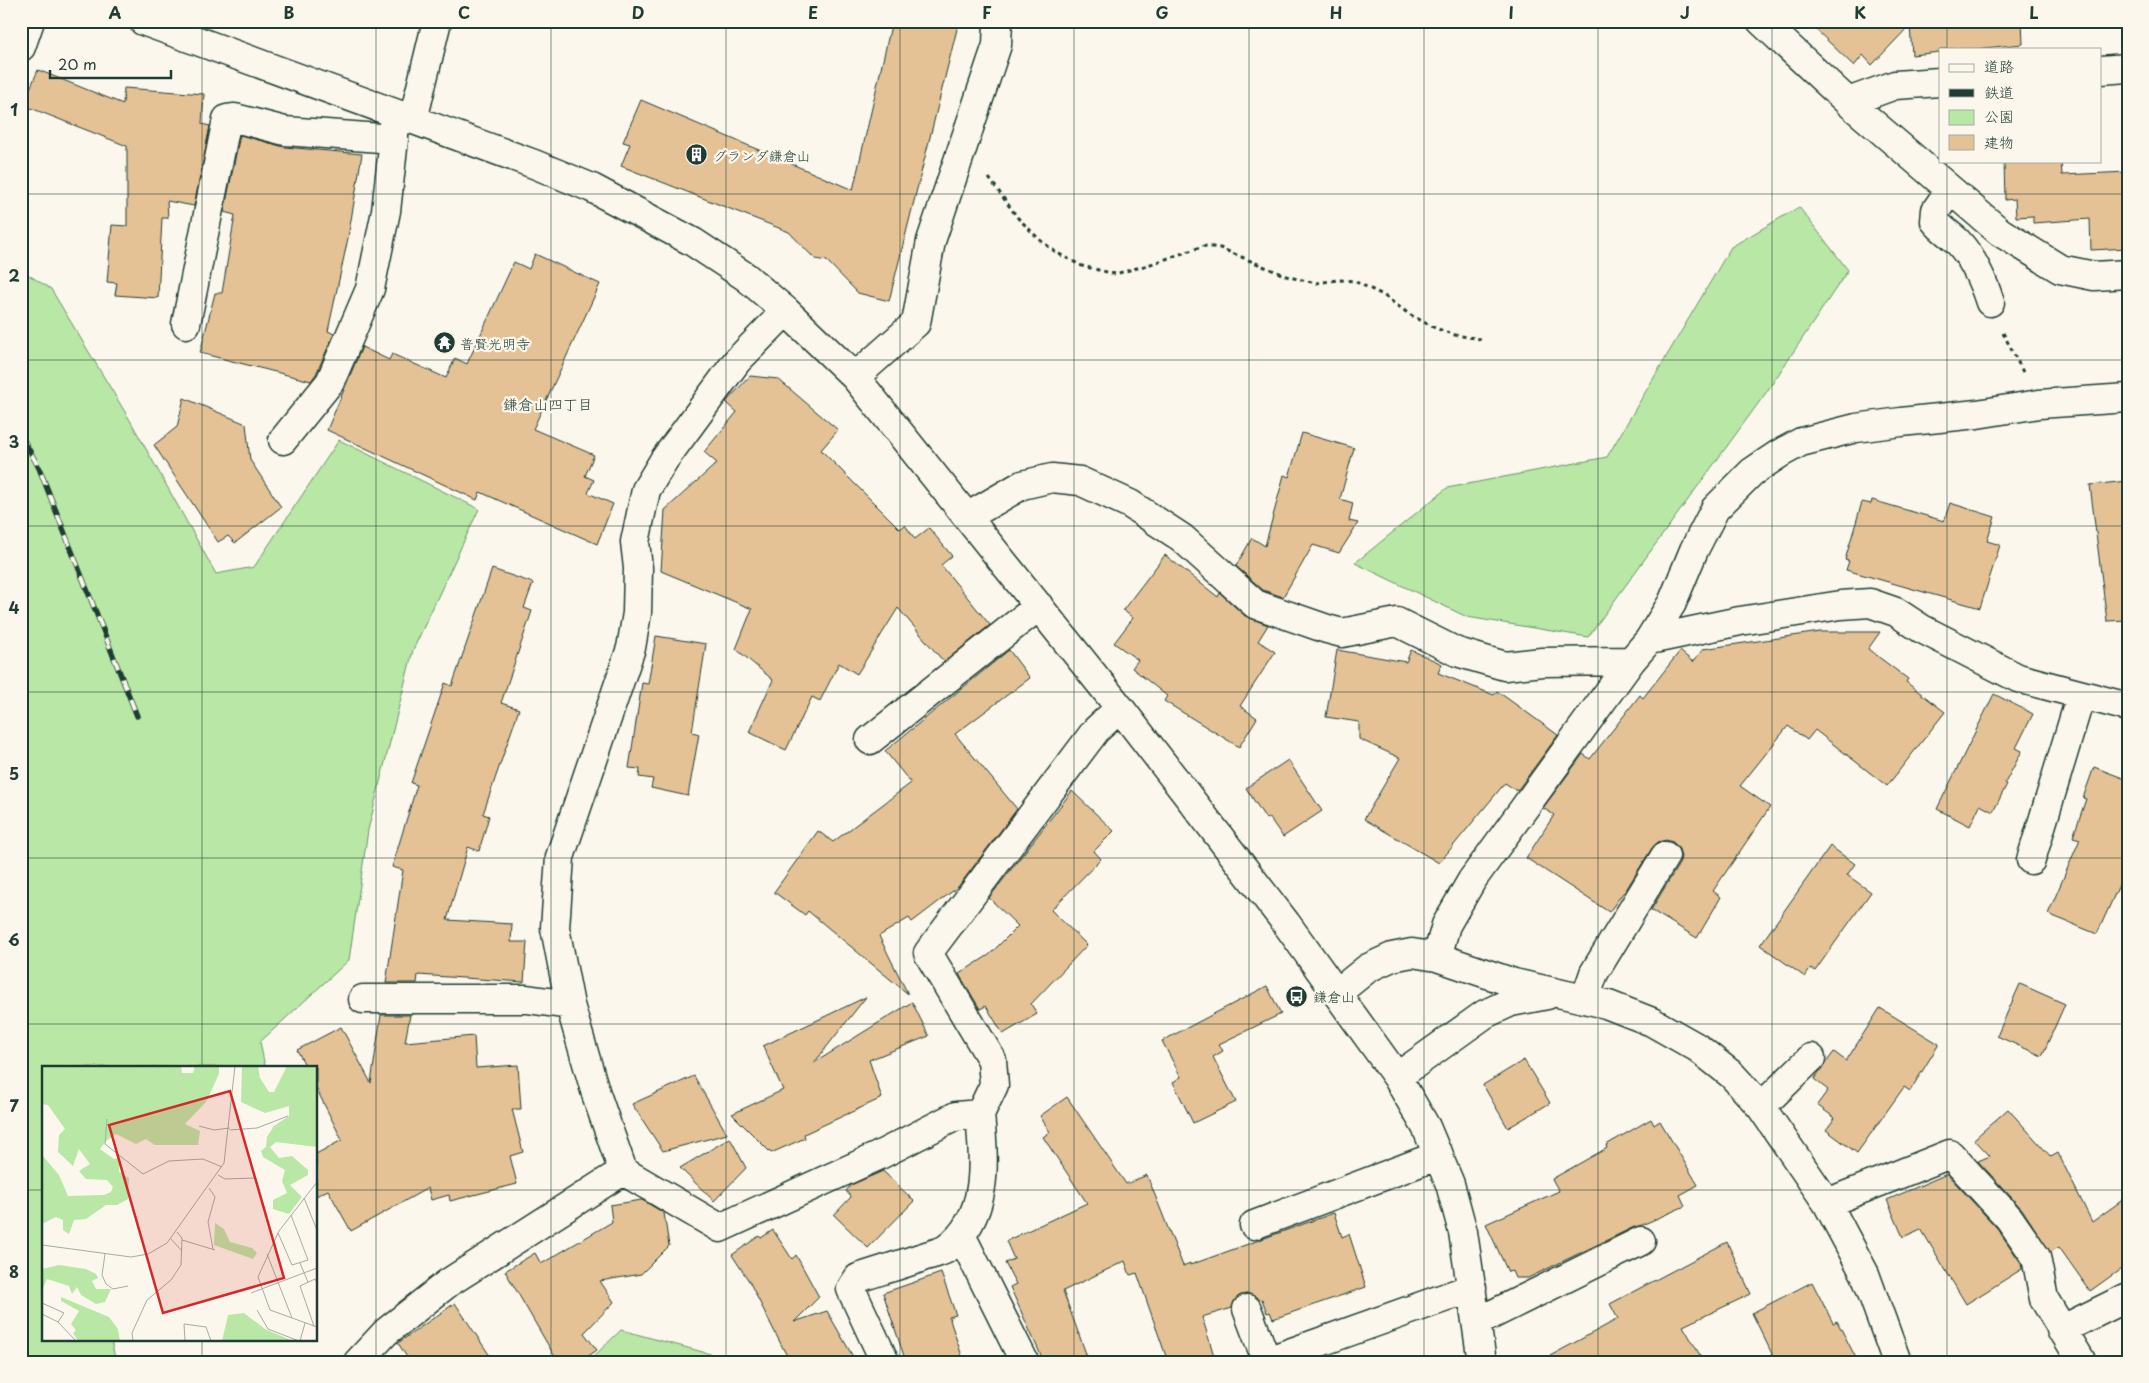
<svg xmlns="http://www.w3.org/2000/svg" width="2149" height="1383" viewBox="0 0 2149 1383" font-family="'Playpen Sans','Klee One',sans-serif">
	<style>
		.green { fill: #b9e7a5; stroke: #6c926c }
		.building { fill: #e4c296; stroke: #1f3d34 }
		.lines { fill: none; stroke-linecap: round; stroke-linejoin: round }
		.minor-casing { stroke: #1f3d34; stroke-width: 31 }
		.path { stroke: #1f3d34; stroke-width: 3; stroke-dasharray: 4 4; stroke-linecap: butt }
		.minor { stroke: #fbf7ec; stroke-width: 28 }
		.rail-casing { stroke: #1f3d34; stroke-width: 5.5 }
		.rail { stroke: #fbf7ec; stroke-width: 4; stroke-dasharray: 11; stroke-linecap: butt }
		.grid { fill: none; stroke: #1f3d34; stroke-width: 1; stroke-opacity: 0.55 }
		.labels { text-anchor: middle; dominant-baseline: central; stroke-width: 4.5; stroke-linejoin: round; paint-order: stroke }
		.poi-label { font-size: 14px; fill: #1f3d34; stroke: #fbf7ec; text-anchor: start }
		.neighbourhood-label { font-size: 15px; fill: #1f3d34; stroke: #fbf7ec }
		.inset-road { fill: none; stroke: #a3ada2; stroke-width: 1 }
		.view { fill: #d62828; fill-opacity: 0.15; stroke: #d62828; stroke-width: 2.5 }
		.inset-edge { fill: none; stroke: #1f3d34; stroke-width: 2.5 }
		.neatline { fill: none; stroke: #1f3d34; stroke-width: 2 }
		.grid-label { font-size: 16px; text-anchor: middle; font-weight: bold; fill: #1f3d34 }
	</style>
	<rect width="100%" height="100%" fill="#fbf7ec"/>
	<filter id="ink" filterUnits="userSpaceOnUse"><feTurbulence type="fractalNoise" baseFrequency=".02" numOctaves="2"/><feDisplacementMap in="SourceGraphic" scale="10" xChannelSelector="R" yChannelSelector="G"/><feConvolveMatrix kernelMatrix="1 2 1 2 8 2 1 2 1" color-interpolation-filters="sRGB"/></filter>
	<g filter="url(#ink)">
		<!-- green -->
		<path class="green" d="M 1799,207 L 1848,270 L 1768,390 L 1588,637 L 1467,617 L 1355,563 L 1447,488 L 1607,457 L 1731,247 Z
			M 21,270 L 51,289 L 131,422 L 216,574 L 254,567 L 339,440 L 479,509 L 413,650 L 368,830 L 349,960 L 260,1042 L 265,1067 L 44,1067 L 44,1339 L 113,1339 L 111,1341 L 116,1362 L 21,1362 Z
			M 621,1330 L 740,1362 L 588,1362 Z"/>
		<!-- building -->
		<path class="building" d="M 892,21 L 959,21 L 889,301 L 858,293 L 827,261 L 815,259 L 789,232 L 621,166 L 630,144 L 623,142 L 641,100 L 853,190 Z
			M 1807,21 L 2022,21 L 2023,44 L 1975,49 L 1940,49 L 1940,52 L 1912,55 L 1910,25 L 1872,65 L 1863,55 L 1854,66 Z
			M 38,70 L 123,104 L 124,88 L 204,94 L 202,124 L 210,126 L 194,206 L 167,201 L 168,218 L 162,218 L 158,298 L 115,295 L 117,283 L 107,282 L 112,225 L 127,226 L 127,146 L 23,105 Z
			M 240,135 L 284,147 L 362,154 L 348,238 L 328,331 L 334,334 L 316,374 L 311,381 L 200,353 L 215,293 L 222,293 L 235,215 L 224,212 Z
			M 2004,161 L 2061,161 L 2062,175 L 2128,172 L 2128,248 L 2091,250 L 2090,219 L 2033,223 L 2033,216 L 2016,217 L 2015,199 L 2005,200 Z
			M 535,254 L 600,284 L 533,429 L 594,455 L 585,476 L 594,480 L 588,493 L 613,504 L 597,544 L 480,492 L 477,500 L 327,430 L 362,347 L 389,360 L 392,354 L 446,378 L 455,358 L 467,364 L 514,262 L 529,269 Z
			M 750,376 L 778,379 L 838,430 L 821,450 L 900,529 L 905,525 L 915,539 L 929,528 L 952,556 L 941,565 L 990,625 L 944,662 L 898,608 L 857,674 L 839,663 L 820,701 L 812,697 L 786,750 L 749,732 L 773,680 L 736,649 L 752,609 L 661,571 L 665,510 L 717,463 L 704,452 L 737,412 L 726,402 Z
			M 184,398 L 246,424 L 250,460 L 281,507 L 235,543 L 228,536 L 218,542 L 154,445 L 177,427 Z
			M 1302,433 L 1354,448 L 1340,499 L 1353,503 L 1349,521 L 1358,523 L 1339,553 L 1313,545 L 1283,597 L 1263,590 L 1236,566 L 1252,538 L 1265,546 L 1284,475 L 1289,477 Z
			M 2128,481 L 2128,620 L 2107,621 L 2090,485 Z
			M 1872,500 L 1944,521 L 1950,503 L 1995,517 L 1987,541 L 2000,545 L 1980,608 L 1846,570 L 1849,561 L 1845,560 L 1862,502 L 1871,504 Z
			M 1165,555 L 1218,597 L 1220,593 L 1245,616 L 1268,625 L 1258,641 L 1275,652 L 1240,706 L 1257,718 L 1239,747 L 1164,701 L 1167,696 L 1132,668 L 1138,660 L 1114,643 L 1133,618 L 1123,610 Z
			M 492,569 L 533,583 L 524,608 L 532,611 L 501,703 L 519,709 L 483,814 L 489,816 L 479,851 L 468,847 L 447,920 L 512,924 L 511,942 L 527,942 L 524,982 L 418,975 L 417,983 L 386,983 L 403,870 L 392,867 L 417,785 L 411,783 L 445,683 L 452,686 Z
			M 1820,632 L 1880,632 L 1868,649 L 1908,679 L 1906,682 L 1945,712 L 1887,786 L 1815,730 L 1807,740 L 1788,726 L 1740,786 L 1770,807 L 1713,891 L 1721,897 L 1697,938 L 1651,910 L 1679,864 L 1681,857 L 1679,849 L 1673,842 L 1666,840 L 1658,842 L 1652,848 L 1624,893 L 1623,893 L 1609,912 L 1526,858 L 1554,815 L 1543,808 L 1583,754 L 1590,759 L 1640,695 L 1643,698 L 1680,651 L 1693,662 L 1703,649 Z
			M 656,636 L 706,644 L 692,732 L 699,734 L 688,796 L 651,788 L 653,779 L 639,777 L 640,769 L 629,768 L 642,683 L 648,684 Z
			M 1009,650 L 1030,678 L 955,734 L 1017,809 L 958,887 L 912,922 L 909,918 L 879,936 L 908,994 L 808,911 L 805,915 L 774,892 L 818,831 L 833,842 L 911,783 L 885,751 Z
			M 1337,650 L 1406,662 L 1411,650 L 1442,664 L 1438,673 L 1494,695 L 1497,691 L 1558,735 L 1517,791 L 1505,783 L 1439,863 L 1364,819 L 1400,758 L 1359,739 L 1359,722 L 1326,717 Z
			M 1994,694 L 2033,714 L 2016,748 L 2022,751 L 2005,783 L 2007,784 L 1993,812 L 1980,805 L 1970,826 L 1937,809 Z
			M 1288,760 L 1322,811 L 1283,837 L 1269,817 L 1266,819 L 1246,788 Z
			M 2094,767 L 2128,780 L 2128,865 L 2097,934 L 2048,914 L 2080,839 L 2073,837 L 2086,799 L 2083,798 Z
			M 1072,791 L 1114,831 L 1094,851 L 1101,859 L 1051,910 L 1087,945 L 1031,1004 L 1037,1014 L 1003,1034 L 986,1006 L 980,1009 L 959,974 L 989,955 L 1018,926 L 989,898 Z
			M 1830,846 L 1855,864 L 1847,875 L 1871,892 L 1815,971 L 1811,968 L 1805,977 L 1760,945 Z
			M 2020,984 L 2065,1004 L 2042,1056 L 1997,1036 Z
			M 1267,986 L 1281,1014 L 1219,1044 L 1223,1051 L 1213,1057 L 1236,1102 L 1193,1123 L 1173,1082 L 1181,1077 L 1162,1041 Z
			M 866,997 L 814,1063 L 912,1002 L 929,1036 L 869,1060 L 882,1098 L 804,1134 L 805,1138 L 771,1153 L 732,1114 L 783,1090 L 763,1046 Z
			M 1880,1008 L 1939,1044 L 1910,1091 L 1904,1087 L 1857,1153 L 1826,1130 L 1835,1118 L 1817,1105 L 1828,1090 L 1814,1079 L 1834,1052 L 1846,1061 Z
			M 381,1015 L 410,1015 L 405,1042 L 474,1036 L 476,1068 L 518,1065 L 521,1109 L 512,1109 L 523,1152 L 510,1156 L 517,1184 L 450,1201 L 449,1195 L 431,1200 L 428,1188 L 351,1231 L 328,1190 L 316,1196 L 316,1154 L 342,1140 L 316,1088 L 316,1067 L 306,1067 L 297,1050 L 341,1027 L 371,1083 Z
			M 1524,1060 L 1550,1103 L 1508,1128 L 1483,1085 Z
			M 694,1076 L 727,1134 L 663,1151 L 632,1104 Z
			M 1067,1097 L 1126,1184 L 1147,1175 L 1183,1266 L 1190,1263 L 1190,1265 L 1334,1213 L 1342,1237 L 1349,1234 L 1366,1287 L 1273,1319 L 1270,1312 L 1267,1313 L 1262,1299 L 1259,1300 L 1250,1294 L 1241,1295 L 1235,1300 L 1232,1308 L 1202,1317 L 1216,1362 L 1168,1362 L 1137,1273 L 1130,1275 L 1125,1261 L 1063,1291 L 1089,1362 L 1044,1362 L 1010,1287 L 1016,1284 L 1005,1263 L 1014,1259 L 1006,1241 L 1087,1203 L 1043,1137 L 1050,1132 L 1040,1116 Z
			M 2008,1109 L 2051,1157 L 2058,1153 L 2092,1222 L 2128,1196 L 2128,1264 L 2090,1291 L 2059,1247 L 2050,1252 L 2022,1209 L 1978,1161 L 1990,1156 L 1974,1139 Z
			M 1651,1119 L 1654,1125 L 1660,1121 L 1698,1185 L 1680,1195 L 1685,1206 L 1642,1225 L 1634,1227 L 1528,1278 L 1515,1278 L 1512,1271 L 1508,1272 L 1486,1224 L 1559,1191 L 1552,1179 L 1607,1148 L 1606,1145 Z
			M 730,1138 L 746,1168 L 714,1201 L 680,1168 Z
			M 883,1171 L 914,1201 L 868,1248 L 834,1215 L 851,1197 L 846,1191 L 851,1185 Z
			M 1947,1174 L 1997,1228 L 2021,1263 L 2022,1269 L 1966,1304 L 1921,1229 L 1903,1237 L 1887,1200 Z
			M 642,1200 L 664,1213 L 669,1246 L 641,1274 L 600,1281 L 614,1302 L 584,1333 L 597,1350 L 580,1362 L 558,1362 L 505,1271 L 535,1253 L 541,1264 L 612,1222 L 610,1205 Z
			M 773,1230 L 792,1259 L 796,1255 L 819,1297 L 794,1322 L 827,1311 L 856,1362 L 790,1362 L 749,1281 L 732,1255 L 759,1236 L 761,1238 Z
			M 1727,1242 L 1751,1294 L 1683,1326 L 1704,1362 L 1539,1362 L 1618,1319 L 1610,1304 Z
			M 941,1273 L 956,1315 L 949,1317 L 962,1356 L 944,1362 L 906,1362 L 883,1293 Z
			M 1812,1282 L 1833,1323 L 1837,1321 L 1858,1362 L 1776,1362 L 1752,1313 Z
			M 455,1303 L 494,1362 L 410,1362 L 398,1343 Z"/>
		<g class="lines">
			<defs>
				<path id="minor" d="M 143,21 L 534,164 L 592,188 L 693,242 L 746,277 L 786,311 L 855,377 L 1120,708 L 1286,923 L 1397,1077 L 1426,1127 L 1450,1184 L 1463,1232 L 1482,1362
					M 1761,21 L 1848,102 L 2000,232 L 2060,269 L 2094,276 L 2128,274
					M 21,47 L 30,21
					M 2100,70 L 2128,68
					M 1848,102 L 1895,85 L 1940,82
					M 413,120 L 437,21
					M 1950,190 L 1936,210 L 1935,221 C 1942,230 1950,234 1958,242 C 1974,259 1983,281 1990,302
					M 186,324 L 227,119 L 235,118 L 285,131 L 394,139
					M 855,377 L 916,323 L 931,241 L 997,45 L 998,21
					M 283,440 L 330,382 L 370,289 L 386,211 L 394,139 L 394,121
					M 967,517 L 1022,485 L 1052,478 L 1080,481 L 1130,504 L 1182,538 L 1255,604 L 1327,629 L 1342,633 L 1397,622 L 1457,652 L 1505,666 L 1542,662 L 1631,661
					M 1649,640 L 1740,621 L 1841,605 L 1870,603 L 1896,612 L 1922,629 L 2018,678 L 2128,707
					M 870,740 L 1039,606
					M 2031,860 L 2081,695
					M 1437,957 L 1446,925 L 1472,880 L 1631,661 L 1649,640 L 1672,603 L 1694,550 L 1715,509 L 1752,472 L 1779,454 L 1801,442 L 1856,428 L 1901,422 L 1977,414 L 2039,404 L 2128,398
					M 1337,993 L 1368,968 L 1392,957 L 1412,953 L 1437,957 L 1514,983 L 1606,1004 L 1652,1022 L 1698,1048 L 1732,1075 L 1761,1107 L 1827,1203 L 1865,1274 L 1897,1362
					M 363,999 L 527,999 L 570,1005
					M 1585,999 L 1594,973 L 1665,856
					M 1397,1077 L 1485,1014 L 1511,1002 L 1547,995
					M 1761,1107 L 1811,1058
					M 623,1171 L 720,1228 L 878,1156 L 956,1116 L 980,1114 L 994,1085 L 992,1060 L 928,953 L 1096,730 L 1120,708
					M 1827,1203 L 1950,1154 L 2009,1218 L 2036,1257 L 2044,1299 L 2082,1362
					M 1254,1225 L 1439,1155
					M 961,1235 L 1024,1361
					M 1247,1309 L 1267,1362
					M 1477,1322 L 1641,1241
					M 2061,1330 L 2128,1297
					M 1267,1361 L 1472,1288
					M 358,1362 L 386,1332 L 448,1283 L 623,1171 L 596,1094 L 570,1005 L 555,928 L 560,857 L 631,648 L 637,613 L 638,568 L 635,542 L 646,490 L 664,460 L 737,361 L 786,311
					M 885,1362 L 851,1289 L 858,1278 C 879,1271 900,1265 920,1258 C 928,1255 939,1253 946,1249 C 990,1217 984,1161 980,1114"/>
			</defs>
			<!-- minor casing -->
			<use href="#minor" class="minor-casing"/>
			<!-- path -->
			<path class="path" d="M 989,178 L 1017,217 L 1040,240 L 1057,253 L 1082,266 L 1115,274 L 1148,265 L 1204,246 L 1220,248 L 1289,277 L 1316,283 L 1338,280 L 1354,281 L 1383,295 L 1409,314 L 1435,328 L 1455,335 L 1481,339
				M 2003,333 L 2023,372"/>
			<!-- minor -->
			<use href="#minor" class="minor"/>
			<defs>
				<path id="rail" d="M 21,435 L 39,468 L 137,716"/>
			</defs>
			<!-- rail casing -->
			<use href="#rail" class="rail-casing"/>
			<!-- rail -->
			<use href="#rail" class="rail"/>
		</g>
	</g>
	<!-- grid -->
	<path class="grid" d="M 202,21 L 202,1067M 376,21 L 376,1362M 551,21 L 551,1362M 726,21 L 726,1362M 900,21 L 900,1362M 1074,21 L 1074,1362M 1249,21 L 1249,1362M 1424,21 L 1424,1362M 1598,21 L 1598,1362M 1772,21 L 1772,1362M 1947,21 L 1947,49M 1947,161 L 1947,1362M 21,194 L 2128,194M 21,360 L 2128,360M 21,526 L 2128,526M 21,692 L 2128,692M 21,858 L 2128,858M 21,1024 L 2128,1024M 21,1190 L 44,1190M 316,1190 L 2128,1190M 202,1339 L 202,1362"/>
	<!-- icons -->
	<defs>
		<symbol id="building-disc" viewBox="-11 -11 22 22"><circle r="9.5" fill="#1f3d34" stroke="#fbf7ec"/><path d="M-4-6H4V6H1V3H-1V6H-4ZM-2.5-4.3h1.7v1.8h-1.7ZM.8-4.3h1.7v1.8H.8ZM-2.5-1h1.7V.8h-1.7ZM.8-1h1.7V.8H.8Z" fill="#fff"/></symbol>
		<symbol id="temple-disc" viewBox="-11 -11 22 22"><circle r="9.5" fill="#1f3d34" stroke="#fbf7ec"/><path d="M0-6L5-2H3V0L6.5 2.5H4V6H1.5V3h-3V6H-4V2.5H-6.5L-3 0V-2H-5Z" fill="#fff"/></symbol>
		<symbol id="bus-disc" viewBox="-11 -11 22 22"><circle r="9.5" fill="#1f3d34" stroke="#fbf7ec"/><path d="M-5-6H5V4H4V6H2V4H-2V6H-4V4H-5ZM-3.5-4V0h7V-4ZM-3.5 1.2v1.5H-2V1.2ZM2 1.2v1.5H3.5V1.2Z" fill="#fff"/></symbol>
	</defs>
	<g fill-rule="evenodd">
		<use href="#building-disc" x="684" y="142" width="25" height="25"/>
		<use href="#temple-disc" x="432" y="330" width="25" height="25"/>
		<use href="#bus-disc" x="1284" y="984" width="25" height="25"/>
	</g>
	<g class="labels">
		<!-- poi labels -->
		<g class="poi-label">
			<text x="713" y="155">グランダ鎌倉山</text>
			<text x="460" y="343">普賢光明寺</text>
			<text x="1313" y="996">鎌倉山</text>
		</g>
		<!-- neighbourhood labels -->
		<g class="neighbourhood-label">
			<text x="548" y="403">鎌倉山四丁目</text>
		</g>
	</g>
	<!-- overview -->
	<g transform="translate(42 1066)">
		<rect width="275" height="275" fill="#fbf7ec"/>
		<path d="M 0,0 L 139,0 L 140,7 L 151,7 L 153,0 L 177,0 L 177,8 L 164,36 L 143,58 L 158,65 L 156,79 L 113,79 L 104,73 L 94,78 L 74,68 L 64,75 L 58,83 L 72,93 L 78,92 L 77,106 L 87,112 L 86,133 L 75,139 L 64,139 L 44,153 L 32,154 L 27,168 L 21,164 L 21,154 L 14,151 L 0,158 L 0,89 L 17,109 L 26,130 L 62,129 L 69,126 L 71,121 L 65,114 L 44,113 L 37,105 L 48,98 L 37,83 L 31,100 L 16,86 L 17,69 L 23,63 L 6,39 L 0,38 ZM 200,0 L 216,0 L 218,12 L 227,26 L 232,26 L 245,0 L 275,0 L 275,81 L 234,76 L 228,81 L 237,92 L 250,90 L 266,104 L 266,109 L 248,119 L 260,131 L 247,148 L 231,143 L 231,134 L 245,127 L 240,115 L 243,104 L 221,91 L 219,85 L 224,81 L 225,71 L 232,60 L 247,50 L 247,40 L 223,47 L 199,36 ZM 173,157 L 182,163 L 188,176 L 210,182 L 215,187 L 211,193 L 172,179 ZM 17,199 L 44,203 L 54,208 L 56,212 L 50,215 L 54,223 L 69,223 L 63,236 L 54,238 L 39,229 L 35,221 L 30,228 L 27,220 L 5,213 L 0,224 L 0,203 ZM 19,231 L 67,251 L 76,263 L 78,275 L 36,275 L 31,267 L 34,264 L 29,258 L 37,245 L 19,235 ZM 202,247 L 223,263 L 251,275 L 180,275 L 186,249 Z" fill="#b9e7a5"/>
		<path class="inset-road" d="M 65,53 L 63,78 L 101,108 L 127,95 L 161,93 L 180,101M 157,60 L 172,64 L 188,62M 188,64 L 215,62 L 246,50M 176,109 L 183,113 L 212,112M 275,116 L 237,165 L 216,211 L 228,244 L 275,261M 167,122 L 173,131 L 166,156 L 171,183M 262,132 L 275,164M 236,167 L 250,199 L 266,194 L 249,149M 129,173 L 140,185M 140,174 L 173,184M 0,179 L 89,191 L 106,188 L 125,177 L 182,97 L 193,0M 63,188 L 60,209 L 64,218 L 71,223 L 86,220M 225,188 L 250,252M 258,197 L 266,216M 209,227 L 275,202M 0,237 L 22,247 L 16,256M 215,244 L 226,263 L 257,275M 0,248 L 16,256 L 34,275M 272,260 L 258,220 L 273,213 L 275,217M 91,275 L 90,267 L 105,234 L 129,214 L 139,199 L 140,172 L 135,166M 143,275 L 142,258 L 164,261 L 169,275M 258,275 L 263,257"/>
		<path class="view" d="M 188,25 L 242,212 L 121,247 L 67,59 Z"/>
		<rect width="275" height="275" class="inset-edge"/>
	</g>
	<!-- margin -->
	<rect width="2149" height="1383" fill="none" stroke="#fbf7ec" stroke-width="55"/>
	<!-- legend -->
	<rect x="1939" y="48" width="162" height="115" fill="#fbf7ec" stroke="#a3ada2"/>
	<rect x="1949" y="64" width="25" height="8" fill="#fbf7ec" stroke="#a3ada2"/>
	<text x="1984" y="72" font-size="15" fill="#1f3d34">道路</text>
	<rect x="1949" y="89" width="25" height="8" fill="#1f3d34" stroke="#a3ada2"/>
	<text x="1984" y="98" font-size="15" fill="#1f3d34">鉄道</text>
	<rect x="1949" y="110" width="25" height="15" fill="#b9e7a5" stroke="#a3ada2"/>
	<text x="1984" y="122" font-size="15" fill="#1f3d34">公園</text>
	<rect x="1949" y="135" width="25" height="15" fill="#e4c296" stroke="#a3ada2"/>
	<text x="1984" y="148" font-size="15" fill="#1f3d34">建物</text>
	<!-- scale -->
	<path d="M50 70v8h121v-8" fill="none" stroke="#1f3d34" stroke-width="2.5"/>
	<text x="58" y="70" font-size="15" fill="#1f3d34" stroke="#fbf7ec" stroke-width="4" paint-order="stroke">20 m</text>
	<rect x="28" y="28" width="2094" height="1328" class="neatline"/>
	<g class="grid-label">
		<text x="115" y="19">A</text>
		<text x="289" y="19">B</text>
		<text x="464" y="19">C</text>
		<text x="638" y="19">D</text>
		<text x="813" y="19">E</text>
		<text x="987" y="19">F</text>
		<text x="1162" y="19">G</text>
		<text x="1336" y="19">H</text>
		<text x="1511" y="19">I</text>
		<text x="1685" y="19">J</text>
		<text x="1860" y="19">K</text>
		<text x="2034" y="19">L</text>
		<text x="14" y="116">1</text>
		<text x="14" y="282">2</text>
		<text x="14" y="448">3</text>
		<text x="14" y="614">4</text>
		<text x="14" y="780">5</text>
		<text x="14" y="946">6</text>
		<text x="14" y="1112">7</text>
		<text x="14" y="1278">8</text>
	</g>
</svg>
